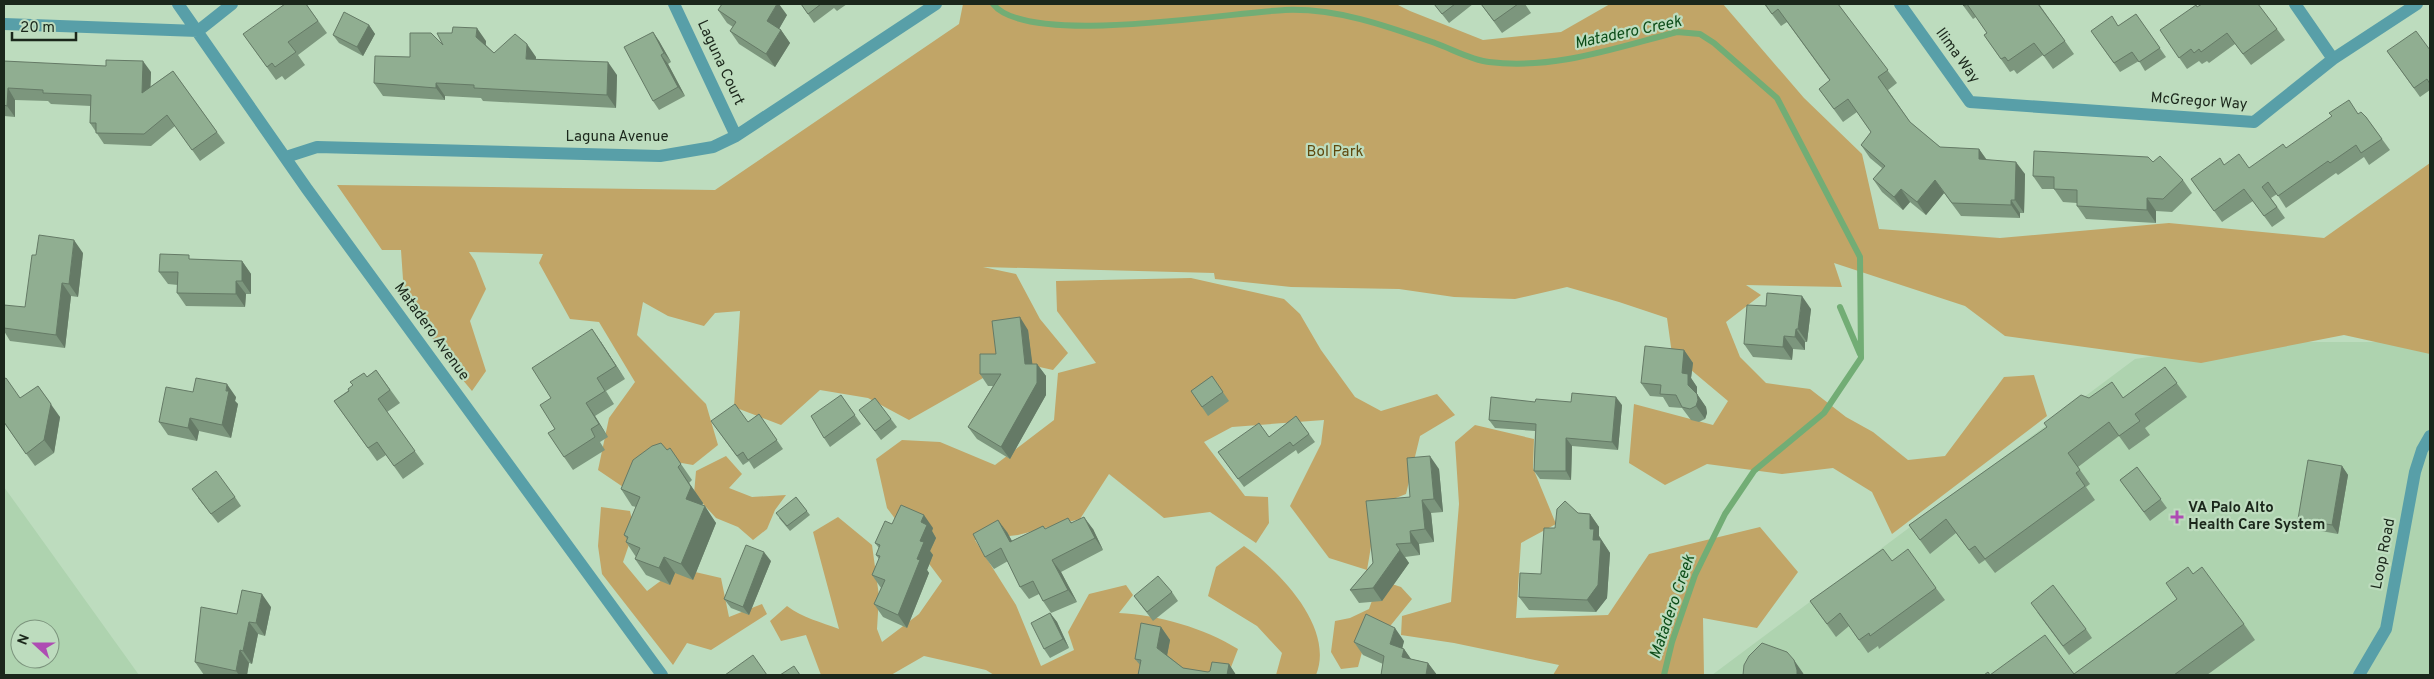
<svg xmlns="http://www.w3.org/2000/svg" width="2434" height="679" viewBox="0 0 2434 679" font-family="Overpass,sans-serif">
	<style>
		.built { fill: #aed3af; fill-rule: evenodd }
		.green { fill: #c1a567 }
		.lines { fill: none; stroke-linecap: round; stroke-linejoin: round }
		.stream { stroke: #72ad75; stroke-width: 6 }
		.street { stroke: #589fa8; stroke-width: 12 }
		.wall { fill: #7c967d }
		.shaded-wall { fill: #657a66 }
		.building { fill: #90ae91; stroke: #657a66 }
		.poi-dot { fill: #ae4cb3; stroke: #bddcbe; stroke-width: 2 }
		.labels { text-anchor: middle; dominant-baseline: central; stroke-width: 4.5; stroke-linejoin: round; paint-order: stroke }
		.street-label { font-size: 15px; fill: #1b271b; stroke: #bddcbe }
		.park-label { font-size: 15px; fill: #5e480d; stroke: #bddcbe }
		.poi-label { font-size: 15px; font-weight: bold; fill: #1b271b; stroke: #bddcbe; text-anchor: start }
		.water-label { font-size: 16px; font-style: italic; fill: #0d4d19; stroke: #bddcbe }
	</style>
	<rect width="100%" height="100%" fill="#bddcbe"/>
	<!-- built -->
	<path class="built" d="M 2244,342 L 2430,342 L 2430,675 L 1712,675 L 2135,359 Z
		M 4,487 L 139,675 L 4,675 ZM 20,629 L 50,629 L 50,659 L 20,659 Z"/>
	<!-- green -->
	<path class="green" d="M 963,4 L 1396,4 L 1410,11 L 1483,40 L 1561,32 L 1610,4 L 1723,4 L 1804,98 L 1862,154 L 1879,229 L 2000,238 L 2169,223 L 2324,238 L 2430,163 L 2430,354 L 2344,335 L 2201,363 L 2005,336 L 1965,306 L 1834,263 L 1842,287 L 1746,285 L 1761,295 L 1726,322 L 1740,357 L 1766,383 L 1810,389 L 1846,417 L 1873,432 L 1908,460 L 1945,456 L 2004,377 L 2034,375 L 2047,416 L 1892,534 L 1872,492 L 1833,468 L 1782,474 L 1707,464 L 1665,485 L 1629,463 L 1634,404 L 1713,425 L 1728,401 L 1672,354 L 1667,318 L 1619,302 L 1567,287 L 1515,299 L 1454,297 L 1399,289 L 1291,287 L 1215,279 L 1214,273 L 983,267 L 1016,274 L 1040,319 L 1068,353 L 1053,370 L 1013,361 L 909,420 L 868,398 L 820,390 L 781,425 L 734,407 L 740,311 L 715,313 L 704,326 L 668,316 L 643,302 L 637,335 L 706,404 L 718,445 L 693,465 L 659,459 L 626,489 L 598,470 L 609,418 L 635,382 L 599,322 L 570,319 L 539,263 L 543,254 L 469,252 L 475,261 L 486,289 L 470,321 L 486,371 L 472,391 L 447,361 L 404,294 L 401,250 L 382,250 L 337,185 L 715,190 L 959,24 Z
		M 1191,278 L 1284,299 L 1300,314 L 1321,350 L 1355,397 L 1381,411 L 1437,394 L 1455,415 L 1420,436 L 1406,494 L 1378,505 L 1367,570 L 1329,558 L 1290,506 L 1321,444 L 1324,420 L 1232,427 L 1204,442 L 1245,496 L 1268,497 L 1269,523 L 1256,543 L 1210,512 L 1164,518 L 1109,474 L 1080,519 L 1018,535 L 975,540 L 1016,605 L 1041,666 L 1074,650 L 1068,632 L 1089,594 L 1126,585 L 1133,595 L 1119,613 C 1159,615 1204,628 1238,649 L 1228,675 L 994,675 L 986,670 L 924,656 L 891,675 L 821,675 L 806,635 L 781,641 L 770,621 L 787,606 C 803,618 821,622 839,629 L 813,532 L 838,517 L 872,545 L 879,596 L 877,629 L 882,642 L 919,614 L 942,581 L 887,508 L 876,459 L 902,440 L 940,442 L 995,465 L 1054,420 L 1058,373 L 1096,363 L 1057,311 L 1056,281 Z
		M 1475,425 L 1534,439 L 1533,468 L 1556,524 L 1521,543 L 1516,618 L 1608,615 L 1649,554 L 1760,527 L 1798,572 L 1757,628 L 1703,618 L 1704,675 L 1553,675 L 1559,665 L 1454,643 L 1401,635 L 1402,616 L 1451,602 L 1459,504 L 1455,442 Z
		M 726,456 L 742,474 L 729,488 L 752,497 L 786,495 L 775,510 L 767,529 L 753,540 L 738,527 L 716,518 L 694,494 L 696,471 Z
		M 601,507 L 630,511 L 634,530 L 623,562 L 647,591 L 678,568 L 721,578 L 729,617 L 762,604 L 767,614 L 711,650 L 687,643 L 673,665 L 602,574 L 598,546 Z
		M 1244,546 C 1280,571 1335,628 1316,675 L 1276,675 L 1282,653 L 1257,626 L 1208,596 L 1216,567 Z
		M 1386,582 L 1401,587 L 1412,599 L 1391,625 L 1368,630 L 1358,667 L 1341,669 L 1331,652 L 1335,621 L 1350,618 L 1369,609 L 1374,595 Z"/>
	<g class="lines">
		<!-- stream -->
		<path class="stream" d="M 993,4 C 1027,48 1231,12 1285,10 C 1337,8 1387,26 1435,43 C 1452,49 1471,60 1489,62 C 1554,70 1615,48 1677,32 L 1700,34 L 1714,43 L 1777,98 L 1860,257 L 1861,358 L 1824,413 L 1754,471 L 1725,514 L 1695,575 L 1672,642 L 1664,675
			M 1840,307 L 1860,354"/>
		<!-- street -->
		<path class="street" d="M 178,4 L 307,189 L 662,675
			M 674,4 L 736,136
			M 1900,4 L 1970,102 L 2254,122 L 2333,59 L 2417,4
			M 2295,4 L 2333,59
			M 4,24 L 198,31 L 232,4
			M 286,157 L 317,147 L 660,156 L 713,147 L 736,136 L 936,4
			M 2359,675 L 2386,629 L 2415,472 L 2422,450 L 2430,436"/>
	</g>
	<!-- wall -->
	<path class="wall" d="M 306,4 L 327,33 L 298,55 L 305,65 L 285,80 L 282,76 L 276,80 L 243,34 Z
		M 801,4 L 847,4 L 837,11 L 834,8 L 814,23 Z
		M 1434,4 L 1473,4 L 1449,23 Z
		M 1481,4 L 1525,4 L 1531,13 L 1502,33 Z
		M 1764,4 L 1838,4 L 1897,83 L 1888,90 L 1910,122 L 1940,147 L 1979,149 L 1987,160 L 2025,174 L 2024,213 L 2020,213 L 2020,218 L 1961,216 L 1944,193 L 1926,215 L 1910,202 L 1903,210 L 1882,192 L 1873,179 L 1882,168 L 1870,158 L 1861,145 L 1871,132 L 1857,112 L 1843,122 L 1819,89 L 1830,81 L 1787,22 L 1781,26 Z
		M 1962,4 L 2039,4 L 2074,54 L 2053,69 L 2043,55 L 2017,74 L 2014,70 L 2010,72 L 1984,35 L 1987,33 L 1976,17 L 1973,19 Z
		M 2197,7 L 2277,29 L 2285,40 L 2251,65 L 2235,44 L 2209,63 L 2207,61 L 2202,64 L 2199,61 L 2187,69 L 2160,30 Z
		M 718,10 L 787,15 L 779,29 L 781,30 L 790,43 L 775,67 L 739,44 L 730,31 L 733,27 L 727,23 Z
		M 2136,14 L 2166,57 L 2145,71 L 2139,61 L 2120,72 L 2091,31 L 2118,26 Z
		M 369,25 L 375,34 L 363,56 L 339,43 L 333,35 Z
		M 653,32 L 659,41 L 671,62 L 668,64 L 685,96 L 659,110 L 653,101 Z
		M 486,41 L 486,45 L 494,53 L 536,57 L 535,60 L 617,75 L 616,108 L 483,101 L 481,98 L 445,96 L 445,100 L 383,96 L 374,83 L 410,57 L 443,45 Z
		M 2430,50 L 2430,90 L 2420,97 L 2387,51 Z
		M 4,61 L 151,72 L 150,87 L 173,71 L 225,143 L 200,161 L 175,126 L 151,146 L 104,144 L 90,123 L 91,106 L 51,104 L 48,101 L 15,100 L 15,117 L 4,116 Z
		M 2358,114 L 2366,117 L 2390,150 L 2369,165 L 2364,157 L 2338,175 L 2336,173 L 2286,208 L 2277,194 L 2271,198 L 2285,218 L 2272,227 L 2253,201 L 2222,222 L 2191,179 L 2224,165 L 2249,168 L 2286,148 Z
		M 2153,162 L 2183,180 L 2192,193 L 2172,212 L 2156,211 L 2156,223 L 2086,219 L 2077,206 L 2077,203 L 2063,202 L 2054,189 L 2042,189 L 2033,176 Z
		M 83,253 L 78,297 L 71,296 L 65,348 L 10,341 L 4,331 L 4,309 L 25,307 Z
		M 192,259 L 242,261 L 251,274 L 251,294 L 246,294 L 245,307 L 186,306 L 177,293 L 178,285 L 168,284 L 159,272 Z
		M 1811,309 L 1807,342 L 1805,342 L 1805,350 L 1793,349 L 1792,360 L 1753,357 L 1744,344 Z
		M 1028,330 L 1032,364 L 1037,364 L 1046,376 L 1046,395 L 1010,459 L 977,439 L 968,427 L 993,386 L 988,386 L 980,374 L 996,354 Z
		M 601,342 L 625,379 L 606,391 L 614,404 L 595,416 L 608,437 L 600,442 L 605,450 L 573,470 L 564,457 L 555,429 L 551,398 Z
		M 1684,350 L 1693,363 L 1691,378 L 1697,387 L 1697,394 L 1706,407 L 1707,413 L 1705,419 L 1699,422 L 1691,420 L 1682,408 L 1669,407 L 1663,397 L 1650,396 L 1641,383 Z
		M 2165,367 L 2187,397 L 2145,428 L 2150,435 L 2129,450 L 2119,436 L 2078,467 L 2090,484 L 2086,487 L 2095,500 L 1995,573 L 1985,560 L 1979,564 L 1956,533 L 1930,554 L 1909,525 L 2089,398 L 2123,398 Z
		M 376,370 L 400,403 L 387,412 L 424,464 L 403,479 L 386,455 L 377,461 L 334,401 Z
		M 1212,376 L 1229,401 L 1208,416 L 1191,391 Z
		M 193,392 L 236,397 L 235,401 L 238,404 L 231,438 L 199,431 L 197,441 L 168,435 L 159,422 Z
		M 841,395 L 861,424 L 830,447 L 824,438 Z
		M 20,398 L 60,417 L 54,453 L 35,466 L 4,423 Z
		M 1571,402 L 1622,405 L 1618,450 L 1572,446 L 1571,480 L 1540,479 L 1534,471 L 1535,431 L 1495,428 L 1489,420 Z
		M 859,410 L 891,419 L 897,427 L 881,440 Z
		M 759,414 L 783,449 L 754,469 L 749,461 L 743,465 L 711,421 L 748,422 Z
		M 1296,416 L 1315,442 L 1298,454 L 1296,450 L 1244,487 L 1218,452 L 1269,437 Z
		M 670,448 L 692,480 L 689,483 L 703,503 L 702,505 L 716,523 L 693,580 L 675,573 L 670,585 L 646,575 L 635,559 L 636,557 L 626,542 L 627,539 L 624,535 L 636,507 L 632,506 L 621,489 Z
		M 2342,466 L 2348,475 L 2338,534 L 2304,528 L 2298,519 Z
		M 2137,467 L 2167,508 L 2150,521 L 2120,480 Z
		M 1439,469 L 1443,512 L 1431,513 L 1434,542 L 1419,544 L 1420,555 L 1405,557 L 1409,563 L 1382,601 L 1359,603 L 1350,590 L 1373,563 L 1410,497 Z
		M 235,497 L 241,506 L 218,523 L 198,498 Z
		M 796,497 L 810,515 L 790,531 L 779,518 Z
		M 1578,513 L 1590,514 L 1599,527 L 1599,536 L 1610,553 L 1607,598 L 1596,612 L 1529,610 L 1519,597 L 1541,574 L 1555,528 Z
		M 1071,522 L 1093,529 L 1103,550 L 1061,572 L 1077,602 L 1051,613 L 1043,601 L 1039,594 L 1029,599 L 1020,587 L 1008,561 L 994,569 L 985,557 L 1007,532 L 1012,541 L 1043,526 L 1045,529 Z
		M 892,524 L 933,528 L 932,531 L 936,538 L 930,551 L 933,555 L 927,570 L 929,573 L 907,628 L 883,617 L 874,604 L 881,588 L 872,575 L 879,559 L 876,555 L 879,548 L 875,543 Z
		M 771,561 L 749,615 L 731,608 L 724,599 Z
		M 1892,561 L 1936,588 L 1945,600 L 1879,649 L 1878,646 L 1868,653 L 1849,626 L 1836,637 L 1810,601 Z
		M 2193,574 L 2244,624 L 2255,640 L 2207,675 L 1984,675 L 2074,674 L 2177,599 Z
		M 1172,592 L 1178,601 L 1153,621 L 1134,596 Z
		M 271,607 L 265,636 L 258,634 L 252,664 L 249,663 L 247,675 L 204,675 L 195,662 L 237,614 Z
		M 2037,612 L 2086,629 L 2092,638 L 2069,655 Z
		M 1050,613 L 1057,622 L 1069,648 L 1050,658 L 1044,649 Z
		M 1161,627 L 1170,640 L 1167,655 L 1183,668 L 1208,672 L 1229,664 L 1236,675 L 1138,675 L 1140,665 L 1135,659 Z
		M 1404,641 L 1402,649 L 1404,649 L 1411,659 L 1428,663 L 1437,675 L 1381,675 L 1383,664 L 1363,655 L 1354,642 Z"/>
	<!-- shaded-wall -->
	<path class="shaded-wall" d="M 777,4 L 779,4 L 787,15 L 776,34 L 767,21 Z
		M 369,25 L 375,34 L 363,56 L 357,47 Z
		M 477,28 L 486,41 L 485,50 L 476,37 Z
		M 781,30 L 790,43 L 775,67 L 766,54 Z
		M 653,32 L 659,41 L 671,62 L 664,53 Z
		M 527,44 L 536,57 L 535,72 L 526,59 Z
		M 661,55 L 668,64 L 685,96 L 678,87 Z
		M 143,61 L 151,72 L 150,104 L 142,93 Z
		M 608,62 L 617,75 L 616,108 L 607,95 Z
		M 436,83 L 445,96 L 445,100 L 436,88 Z
		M 8,88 L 15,100 L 15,117 L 7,106 Z
		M 1979,149 L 1988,162 L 1979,159 Z
		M 2016,162 L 2025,174 L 2024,213 L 2015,200 Z
		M 1935,180 L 1944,193 L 1926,215 L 1917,202 Z
		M 1901,189 L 1910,202 L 1903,210 L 1894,197 Z
		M 2147,198 L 2156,211 L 2156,223 L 2147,210 Z
		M 2011,200 L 2020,213 L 2020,218 L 2011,205 Z
		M 74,240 L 83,253 L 78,297 L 69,284 Z
		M 242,261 L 251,274 L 251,294 L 242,281 Z
		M 236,281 L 246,294 L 245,307 L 236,294 Z
		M 62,283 L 71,296 L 65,348 L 56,335 Z
		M 1802,296 L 1811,309 L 1807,342 L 1798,329 Z
		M 1020,317 L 1028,330 L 1034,376 L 1025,364 Z
		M 592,329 L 601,342 L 625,379 L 616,366 Z
		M 1796,329 L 1805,342 L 1805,350 L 1795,337 Z
		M 1784,336 L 1793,349 L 1792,360 L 1783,347 Z
		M 1684,350 L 1693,363 L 1691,378 L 1697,387 L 1697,398 L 1688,385 L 1682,373 Z
		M 1037,364 L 1046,376 L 1046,395 L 1010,459 L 1001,447 Z
		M 227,384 L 236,397 L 235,401 L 238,404 L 231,438 L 222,425 Z
		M 38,386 L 60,417 L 54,453 L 44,440 Z
		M 1697,394 L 1706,407 L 1707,413 L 1705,419 L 1696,406 Z
		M 1616,397 L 1622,405 L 1618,450 L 1612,442 Z
		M 586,403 L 595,416 L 608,437 L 599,424 Z
		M 190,418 L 199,431 L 197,441 L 188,428 Z
		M 1566,438 L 1572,446 L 1571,480 L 1566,471 Z
		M 1430,456 L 1439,469 L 1443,512 L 1434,499 Z
		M 2342,466 L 2348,475 L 2338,534 L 2332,525 Z
		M 678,467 L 703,503 L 698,515 L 686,499 Z
		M 1422,500 L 1431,513 L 1434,542 L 1425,529 Z
		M 705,506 L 716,523 L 693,580 L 681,564 Z
		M 1590,514 L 1599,527 L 1599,536 L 1610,553 L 1607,598 L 1596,612 L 1587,600 Z
		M 924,515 L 933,528 L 932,531 L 936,538 L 930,551 L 933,555 L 927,570 L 929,573 L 907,628 L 898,615 L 917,559 L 920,541 L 921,522 Z
		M 1084,517 L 1093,529 L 1103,550 L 1095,538 Z
		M 998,520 L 1007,532 L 1019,554 L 1010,542 Z
		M 1410,531 L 1419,544 L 1420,555 L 1411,543 Z
		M 1400,550 L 1409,563 L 1382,601 L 1373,588 Z
		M 764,552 L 771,561 L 749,615 L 743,607 Z
		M 664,557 L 675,573 L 670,585 L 659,568 Z
		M 1052,560 L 1061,572 L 1077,602 L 1068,590 Z
		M 262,594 L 271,607 L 265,636 L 256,623 Z
		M 1050,613 L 1057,622 L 1069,648 L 1063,639 Z
		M 249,622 L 258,634 L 252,664 L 243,651 Z
		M 1161,627 L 1170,640 L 1166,661 L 1157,648 Z
		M 1395,628 L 1404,641 L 1400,657 L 1390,644 Z
		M 1404,649 L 1413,662 L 1402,657 Z
		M 240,650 L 249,663 L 247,675 L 239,675 L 236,671 Z
		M 1794,660 L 1803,673 L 1804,675 L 1797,675 Z
		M 1428,663 L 1437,675 L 1426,675 Z
		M 1229,664 L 1236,675 L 1227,675 Z"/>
	<!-- building -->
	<path class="building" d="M 285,4 L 306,4 L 318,21 L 288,42 L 296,52 L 275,67 L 272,63 L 267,67 L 243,34 Z
		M 722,4 L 777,4 L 767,21 L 781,30 L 766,54 L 730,31 L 736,22 L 718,10 Z
		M 801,4 L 821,4 L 808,14 Z
		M 1434,4 L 1455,4 L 1442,14 Z
		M 1481,4 L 1518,4 L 1494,21 Z
		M 1765,4 L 1838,4 L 1888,70 L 1878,77 L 1910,122 L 1940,147 L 1979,149 L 1979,159 L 2016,162 L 2015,200 L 2011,200 L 2011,205 L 1952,203 L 1935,180 L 1917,202 L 1901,189 L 1894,197 L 1873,179 L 1885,166 L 1861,145 L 1871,132 L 1848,99 L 1834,109 L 1819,89 L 1830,80 L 1778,9 L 1772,14 Z
		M 1962,4 L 2038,4 L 2065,41 L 2044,56 L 2034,43 L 2008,61 L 2005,57 L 2001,59 L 1984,35 L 1987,33 L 1967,4 L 1964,6 Z
		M 2202,4 L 2258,4 L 2277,29 L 2243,54 L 2227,33 L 2201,52 L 2199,49 L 2194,53 L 2191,49 L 2179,58 L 2160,30 L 2196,5 L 2197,7 Z
		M 344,12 L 369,25 L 357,47 L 333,35 Z
		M 2136,14 L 2160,48 L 2139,62 L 2132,52 L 2114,63 L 2091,31 L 2112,16 L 2118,26 Z
		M 453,27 L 477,28 L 476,37 L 494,53 L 515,34 L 527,44 L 526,59 L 608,62 L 607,95 L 474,88 L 474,85 L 436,83 L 436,88 L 374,83 L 375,56 L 410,57 L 410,33 L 431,33 L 443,45 L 437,33 L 452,33 Z
		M 2416,31 L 2430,50 L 2430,84 L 2427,79 L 2414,88 L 2387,51 Z
		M 653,32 L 664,53 L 661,55 L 678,87 L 653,101 L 624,47 Z
		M 106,60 L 143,61 L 142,93 L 173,71 L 217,132 L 192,150 L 167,115 L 144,134 L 96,133 L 96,123 L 90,123 L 91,95 L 43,93 L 43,90 L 8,88 L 7,106 L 4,105 L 4,61 L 106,66 Z
		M 2349,100 L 2358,114 L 2361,112 L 2366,117 L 2382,139 L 2361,153 L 2356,145 L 2330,163 L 2328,161 L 2278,196 L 2268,182 L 2262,187 L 2277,207 L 2264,216 L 2244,189 L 2214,211 L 2191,179 L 2220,158 L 2224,165 L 2239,154 L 2249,168 L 2283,144 L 2286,148 L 2332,116 L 2329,113 Z
		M 2034,151 L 2148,157 L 2153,162 L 2160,156 L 2183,180 L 2163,199 L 2147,198 L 2147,210 L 2077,206 L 2077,190 L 2054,189 L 2054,177 L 2033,176 Z
		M 39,235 L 74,240 L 69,284 L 62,283 L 56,335 L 4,328 L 4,305 L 25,307 L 32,255 L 36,255 Z
		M 160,254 L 189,255 L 189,259 L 242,261 L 242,281 L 236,281 L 236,294 L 177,293 L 178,272 L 159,272 Z
		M 1767,293 L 1802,296 L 1798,329 L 1796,329 L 1795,337 L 1784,336 L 1783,347 L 1744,344 L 1747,305 L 1766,306 Z
		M 1020,317 L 1025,364 L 1037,364 L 1037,383 L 1001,447 L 968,427 L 1001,374 L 980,374 L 980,354 L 996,354 L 992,321 Z
		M 592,329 L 616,366 L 597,378 L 605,391 L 586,403 L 599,424 L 591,429 L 595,437 L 564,457 L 548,433 L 555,429 L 540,405 L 551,398 L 532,368 Z
		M 1645,346 L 1684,350 L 1682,373 L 1688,374 L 1688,385 L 1697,394 L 1698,400 L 1696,406 L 1690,409 L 1682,407 L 1676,395 L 1660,394 L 1661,385 L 1641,383 Z
		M 2165,367 L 2177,383 L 2135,414 L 2140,421 L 2119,436 L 2109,422 L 2068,453 L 2080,470 L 2076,473 L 2085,486 L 1985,559 L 1975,546 L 1969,550 L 1946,519 L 1920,540 L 1909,525 L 2047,427 L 2044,423 L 2081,395 L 2089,398 L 2112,382 L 2123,398 Z
		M 376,370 L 390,390 L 378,399 L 415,451 L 394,466 L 377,442 L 368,448 L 334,401 L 349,391 L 348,389 L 353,385 L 350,382 L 364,373 L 367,377 Z
		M 1212,376 L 1223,392 L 1202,407 L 1191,391 Z
		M 6,378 L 20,398 L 38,386 L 51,404 L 44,440 L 26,454 L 4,422 L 4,379 Z
		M 196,378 L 227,384 L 226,391 L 229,391 L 222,425 L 190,418 L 188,428 L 159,422 L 166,387 L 193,392 Z
		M 1572,393 L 1616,397 L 1612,442 L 1566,438 L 1566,471 L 1534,471 L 1536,424 L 1489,420 L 1491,397 L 1535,402 L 1536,399 L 1571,402 Z
		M 841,395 L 855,415 L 824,438 L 811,416 Z
		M 875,398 L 891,419 L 875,431 L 859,410 Z
		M 735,404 L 748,422 L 759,414 L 777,440 L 748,460 L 743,452 L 737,456 L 711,421 Z
		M 1296,416 L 1309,434 L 1293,446 L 1290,442 L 1238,479 L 1218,452 L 1259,423 L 1269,437 Z
		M 661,443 L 667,450 L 670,448 L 681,464 L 678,467 L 691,487 L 686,499 L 705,506 L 681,564 L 664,557 L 659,568 L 635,559 L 640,548 L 626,542 L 628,537 L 624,535 L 640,497 L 621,489 L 633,460 L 652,446 Z
		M 1430,456 L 1434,499 L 1422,500 L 1425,529 L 1410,531 L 1411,543 L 1396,544 L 1400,550 L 1373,588 L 1350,590 L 1373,563 L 1366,501 L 1410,497 L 1407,458 Z
		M 2308,460 L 2342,466 L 2332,525 L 2298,519 Z
		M 2137,467 L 2161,499 L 2144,512 L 2120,480 Z
		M 216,471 L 235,497 L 211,514 L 192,489 Z
		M 796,497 L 807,511 L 787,526 L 776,513 Z
		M 1565,501 L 1578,513 L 1590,514 L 1590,529 L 1594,529 L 1593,540 L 1601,540 L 1598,585 L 1587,600 L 1519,597 L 1520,573 L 1541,574 L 1544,528 L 1555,528 L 1557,509 Z
		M 901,505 L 924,515 L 921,522 L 927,525 L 920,541 L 924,542 L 917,559 L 920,560 L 898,615 L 874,604 L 885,580 L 872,575 L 880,556 L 876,555 L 880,545 L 875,543 L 885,521 L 892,524 Z
		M 1084,517 L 1095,538 L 1052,560 L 1068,590 L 1043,601 L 1033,581 L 1020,587 L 1001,548 L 985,557 L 973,534 L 998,520 L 1010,542 L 1043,526 L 1045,529 L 1068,518 L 1071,523 Z
		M 746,545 L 764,552 L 743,607 L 724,599 Z
		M 1883,549 L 1892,561 L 1908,549 L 1936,588 L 1870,636 L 1869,633 L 1859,640 L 1840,613 L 1827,624 L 1810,601 Z
		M 2188,567 L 2193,574 L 2202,567 L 2244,624 L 2174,675 L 1984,675 L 1988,672 L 1990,675 L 2045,635 L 2074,674 L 2177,599 L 2166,583 Z
		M 1158,576 L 1172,592 L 1147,612 L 1134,596 Z
		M 2053,585 L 2086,629 L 2063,646 L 2031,603 Z
		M 242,590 L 262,594 L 256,623 L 249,622 L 243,651 L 240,650 L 236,671 L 195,662 L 201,607 L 237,614 Z
		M 1050,613 L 1063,639 L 1044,649 L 1031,623 Z
		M 1366,614 L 1395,628 L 1390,644 L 1404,649 L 1402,657 L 1428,663 L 1426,675 L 1381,675 L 1384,656 L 1354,642 Z
		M 1141,623 L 1161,627 L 1157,648 L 1183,668 L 1208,672 L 1210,671 L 1212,662 L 1229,664 L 1227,675 L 1138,675 L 1141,660 L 1135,659 Z
		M 1762,643 L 1787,652 L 1794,660 L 1797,670 L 1797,675 L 1743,675 L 1744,665 L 1749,656 Z
		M 753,655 L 767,675 L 725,675 Z
		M 794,666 L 800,675 L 780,675 Z"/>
	<!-- markers -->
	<path class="poi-dot" d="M2174.5 509.5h5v5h5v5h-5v5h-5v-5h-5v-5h5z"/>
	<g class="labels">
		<!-- street labels -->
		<g class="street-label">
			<text transform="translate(1957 56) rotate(54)">Ilima Way</text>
			<text transform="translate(720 63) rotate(65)">Laguna Court</text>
			<text transform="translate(2199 102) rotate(4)">McGregor Way</text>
			<text x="617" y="137">Laguna Avenue</text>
			<text transform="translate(431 332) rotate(54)">Matadero Avenue</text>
			<text transform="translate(2384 554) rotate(-79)">Loop Road</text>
		</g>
		<!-- park labels -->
		<g class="park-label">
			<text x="1335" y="152">Bol Park</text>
		</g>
		<!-- poi labels -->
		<g class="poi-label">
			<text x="2188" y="508">VA Palo Alto<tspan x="2188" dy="17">Health Care System</tspan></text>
		</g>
		<!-- water labels -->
		<g class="water-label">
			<text transform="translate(1628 33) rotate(-12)">Matadero Creek</text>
			<text transform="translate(1673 607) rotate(-71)">Matadero Creek</text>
		</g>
	</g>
	<!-- border -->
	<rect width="2434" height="679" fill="none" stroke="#1b271b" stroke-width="10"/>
	<!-- north arrow -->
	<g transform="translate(35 644) rotate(291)"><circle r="24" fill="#bddcbe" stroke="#7c947d"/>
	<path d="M0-4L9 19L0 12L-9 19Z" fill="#ae4cb3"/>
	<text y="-8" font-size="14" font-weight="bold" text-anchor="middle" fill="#1b271b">N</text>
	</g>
	<!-- scale -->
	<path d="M12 32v8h64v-8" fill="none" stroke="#1b271b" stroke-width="2.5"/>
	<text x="20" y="32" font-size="15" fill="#1b271b" stroke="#bddcbe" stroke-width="4" paint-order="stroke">20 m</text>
</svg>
